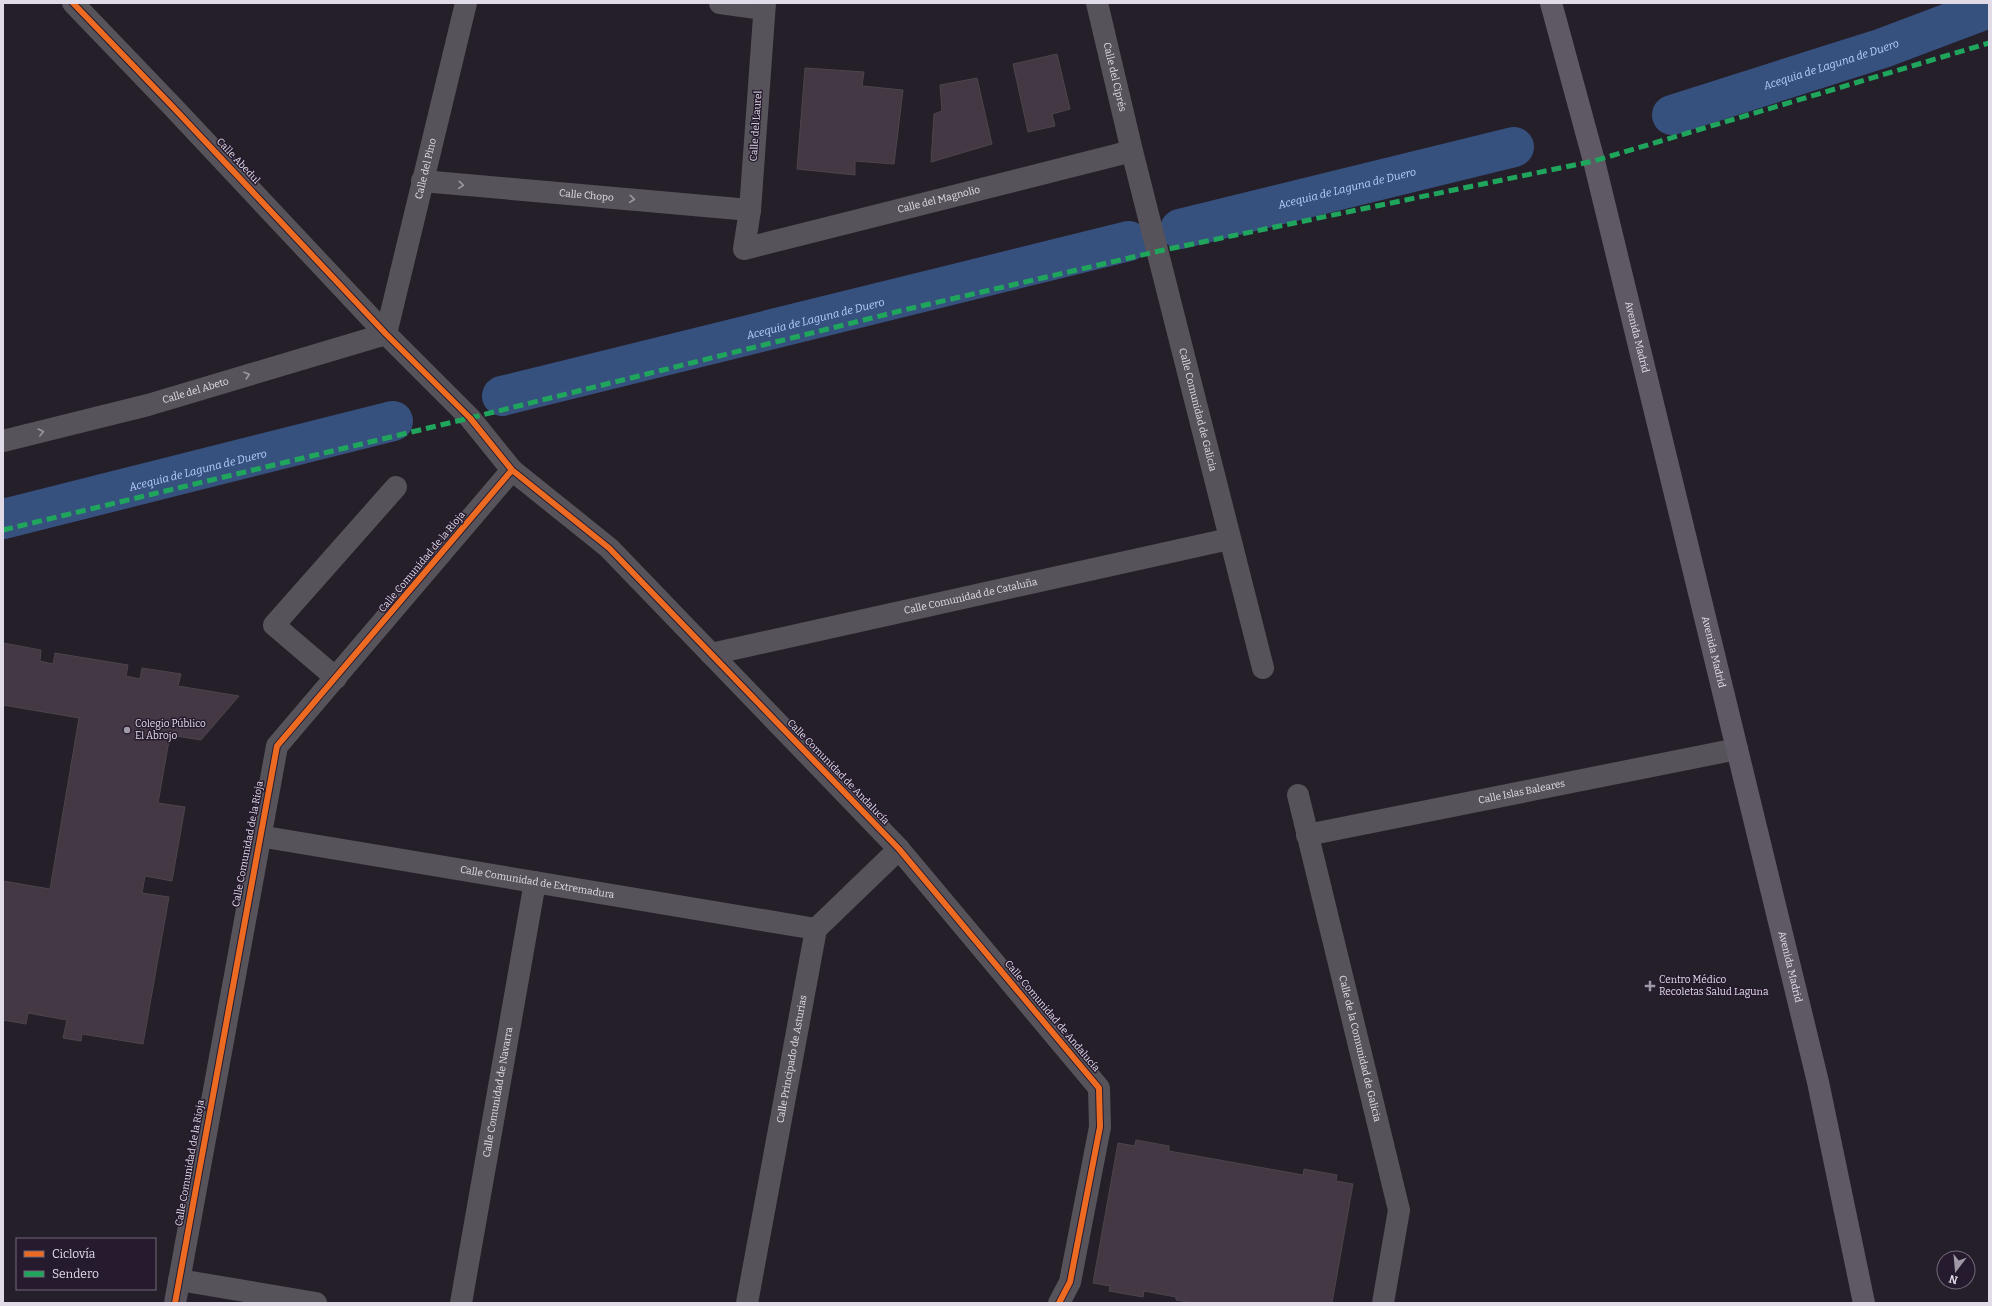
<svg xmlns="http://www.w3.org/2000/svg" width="1992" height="1306" viewBox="0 0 1992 1306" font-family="Bitter,serif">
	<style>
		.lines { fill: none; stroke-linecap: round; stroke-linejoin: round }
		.canal { stroke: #37517f; stroke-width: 40 }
		.building { fill: #433844; stroke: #4c454d }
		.lane { stroke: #57535b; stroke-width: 22 }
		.street { stroke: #57535b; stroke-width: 22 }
		.secondary { stroke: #5e5965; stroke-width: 22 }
		.quiet { stroke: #20a55d; stroke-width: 5; stroke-dasharray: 10 5; stroke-linecap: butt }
		.cycleway-casing { stroke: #261b2e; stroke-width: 8 }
		.cycleway { stroke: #ed6a23; stroke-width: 6 }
		.oneway { stroke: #9c97a1 }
		.poi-dot { fill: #9f99a5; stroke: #261b2e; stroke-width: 1.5 }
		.labels { text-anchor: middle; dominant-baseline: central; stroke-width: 3; stroke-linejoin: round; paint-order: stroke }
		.street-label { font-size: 10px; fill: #e1dbe7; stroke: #261b2e }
		.poi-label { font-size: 10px; fill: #e1dbe7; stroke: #261b2e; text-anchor: start }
		.water-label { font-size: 11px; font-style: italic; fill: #b5d0fe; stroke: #261b2e }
	</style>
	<rect width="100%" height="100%" fill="#251f2a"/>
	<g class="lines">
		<!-- canal -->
		<g class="canal">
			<path id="s1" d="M 1672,115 L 1883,48 L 1989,8"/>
			<path id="s2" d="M 1180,229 L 1514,147"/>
			<path id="s3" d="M 502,396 L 1129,241"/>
			<path id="s4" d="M 3,519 L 393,421"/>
		</g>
	</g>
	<!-- building -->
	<path class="building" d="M 1057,54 L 1070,109 L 1052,114 L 1055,126 L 1028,132 L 1013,64 Z
		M 805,68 L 864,72 L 862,86 L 903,90 L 894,164 L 855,161 L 855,175 L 797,169 Z
		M 977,78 L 992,144 L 931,162 L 934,114 L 942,111 L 940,85 Z
		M 3,643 L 41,650 L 40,661 L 53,664 L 55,653 L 128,665 L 126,676 L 140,679 L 142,668 L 181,674 L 178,686 L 239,696 L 201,740 L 170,735 L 158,803 L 185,807 L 172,881 L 145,876 L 142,893 L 169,897 L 143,1044 L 82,1034 L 81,1041 L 63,1038 L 67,1020 L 44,1016 L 28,1013 L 26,1024 L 3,1020 L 3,881 L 50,889 L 79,718 L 3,705 Z
		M 1136,1140 L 1169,1146 L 1169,1151 L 1303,1175 L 1304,1169 L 1337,1175 L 1336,1181 L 1353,1184 L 1332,1303 L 1195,1303 L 1176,1300 L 1176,1297 L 1144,1291 L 1143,1297 L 1109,1291 L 1110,1286 L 1093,1283 L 1118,1143 L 1135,1146 Z"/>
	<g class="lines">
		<!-- lane -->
		<path class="lane" d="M 336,678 L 274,625 L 396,487"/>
		<!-- street -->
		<g class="street">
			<path d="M 73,3 L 172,106 L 386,334 L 470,418 L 512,470 L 609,548 L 899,849 L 1099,1088 L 1100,1127 L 1070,1282 L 1059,1303"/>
			<path d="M 720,3 L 764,9"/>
			<path id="s5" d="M 765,3 L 750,210 L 744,249 L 1132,151"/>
			<path id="s6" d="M 1097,3 L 1132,151 L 1263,668"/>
			<path id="s7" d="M 422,181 L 750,210"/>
			<path id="s8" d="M 386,334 L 466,3"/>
			<path id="s9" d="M 3,441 L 148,405 L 386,334"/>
			<path id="s10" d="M 711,654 L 1229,539"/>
			<path id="s11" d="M 1298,795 L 1399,1210 L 1383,1303"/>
			<path id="s12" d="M 1307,835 L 1737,749"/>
			<path id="s13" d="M 259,836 L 816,929"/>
			<path d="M 179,1280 L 316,1303"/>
			<path d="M 175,1303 L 277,746 L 512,470"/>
			<path id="s14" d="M 461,1303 L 535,882"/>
			<path id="s15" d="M 747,1303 L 816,929 L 899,849"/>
		</g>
		<!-- secondary -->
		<path class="secondary" id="s16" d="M 1551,3 L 1594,161 L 1818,1082 L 1864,1303"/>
		<!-- quiet -->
		<path class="quiet" d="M 3,530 L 470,418 L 908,309 L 1159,251 L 1594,161 L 1989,43"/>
		<defs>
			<path id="cycleway" d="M 73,3 L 172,106 L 386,334 L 470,418 L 512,470 L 609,548 L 899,849 L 1099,1088 L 1100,1127 L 1070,1282 L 1059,1303
				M 175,1303 L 277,746 L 512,470"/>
		</defs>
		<!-- cycleway casing -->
		<use href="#cycleway" class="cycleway-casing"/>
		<!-- cycleway -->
		<use href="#cycleway" class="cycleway"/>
	</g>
	<!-- one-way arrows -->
	<defs><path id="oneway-chevron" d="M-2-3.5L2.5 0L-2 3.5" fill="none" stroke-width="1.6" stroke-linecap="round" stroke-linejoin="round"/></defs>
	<g class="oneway">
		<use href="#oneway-chevron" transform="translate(461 185) rotate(5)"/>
		<use href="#oneway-chevron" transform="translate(632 199) rotate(5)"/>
		<use href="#oneway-chevron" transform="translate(247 375) rotate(-17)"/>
		<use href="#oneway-chevron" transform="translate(41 432) rotate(-14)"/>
	</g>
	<!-- markers -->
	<g class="poi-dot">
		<circle cx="127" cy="730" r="4"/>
		<path d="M1648 980h4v4h4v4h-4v4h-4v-4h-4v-4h4z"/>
	</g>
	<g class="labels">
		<!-- street labels -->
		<g class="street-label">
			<text stroke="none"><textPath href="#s6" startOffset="76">Calle del Ciprés</textPath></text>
			<text transform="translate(756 126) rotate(-86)">Calle del Laurel</text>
			<text transform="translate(238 161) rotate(47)">Calle Abedul</text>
			<text stroke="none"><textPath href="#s8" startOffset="170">Calle del Pino</textPath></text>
			<text stroke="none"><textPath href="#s7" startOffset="165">Calle Chopo</textPath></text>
			<text stroke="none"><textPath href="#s5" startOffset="448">Calle del Magnolio</textPath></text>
			<text stroke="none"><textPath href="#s16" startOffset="345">Avenida Madrid</textPath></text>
			<text stroke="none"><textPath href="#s9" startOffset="199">Calle del Abeto</textPath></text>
			<text stroke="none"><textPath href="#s6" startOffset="419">Calle Comunidad de Galicia</textPath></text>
			<text transform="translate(422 562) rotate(-50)">Calle Comunidad de la Rioja</text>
			<text stroke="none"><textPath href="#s10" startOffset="266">Calle Comunidad de Cataluña</textPath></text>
			<text stroke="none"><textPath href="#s16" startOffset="669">Avenida Madrid</textPath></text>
			<text transform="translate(838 772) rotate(46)">Calle Comunidad de Andalucía</text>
			<text stroke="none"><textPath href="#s12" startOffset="219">Calle Islas Baleares</textPath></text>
			<text transform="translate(248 844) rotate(-79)">Calle Comunidad de la Rioja</text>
			<text stroke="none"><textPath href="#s13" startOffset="282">Calle Comunidad de Extremadura</textPath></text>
			<text stroke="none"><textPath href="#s16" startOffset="993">Avenida Madrid</textPath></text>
			<text transform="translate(1052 1016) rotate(50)">Calle Comunidad de Andalucía</text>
			<text stroke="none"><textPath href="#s11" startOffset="261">Calle de la Comunidad de Galicia</textPath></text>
			<text stroke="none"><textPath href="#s15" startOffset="248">Calle Principado de Asturias</textPath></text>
			<text stroke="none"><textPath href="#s14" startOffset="214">Calle Comunidad de Navarra</textPath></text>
			<text transform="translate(190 1163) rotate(-80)">Calle Comunidad de la Rioja</text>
		</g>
		<!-- poi labels -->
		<g class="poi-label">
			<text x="135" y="724">Colegio Público<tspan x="135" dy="12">El Abrojo</tspan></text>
			<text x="1659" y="980">Centro Médico<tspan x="1659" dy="12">Recoletas Salud Laguna</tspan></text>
		</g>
		<!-- water labels -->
		<g class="water-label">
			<text stroke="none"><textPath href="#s1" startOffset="167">Acequia de Laguna de Duero</textPath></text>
			<text stroke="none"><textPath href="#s2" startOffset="172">Acequia de Laguna de Duero</textPath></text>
			<text stroke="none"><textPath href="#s3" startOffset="323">Acequia de Laguna de Duero</textPath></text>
			<text stroke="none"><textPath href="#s4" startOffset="201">Acequia de Laguna de Duero</textPath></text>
		</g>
	</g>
	<!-- border -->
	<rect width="1992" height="1306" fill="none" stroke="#e1dbe7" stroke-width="8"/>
	<!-- legend -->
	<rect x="16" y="1238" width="140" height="52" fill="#261b2e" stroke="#716878"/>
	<rect x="24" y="1251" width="20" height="6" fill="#ed6a23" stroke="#716878"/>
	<text x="52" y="1258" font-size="12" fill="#e1dbe7">Ciclovía</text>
	<rect x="24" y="1271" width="20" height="6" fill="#20a55d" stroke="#716878"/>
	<text x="52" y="1278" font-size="12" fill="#e1dbe7">Sendero</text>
	<!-- north arrow -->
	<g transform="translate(1956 1270) rotate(196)"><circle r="19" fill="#261b2e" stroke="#716878"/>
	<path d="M0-3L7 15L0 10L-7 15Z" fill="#9f99a5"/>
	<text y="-6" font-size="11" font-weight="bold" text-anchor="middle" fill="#e1dbe7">N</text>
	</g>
</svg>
